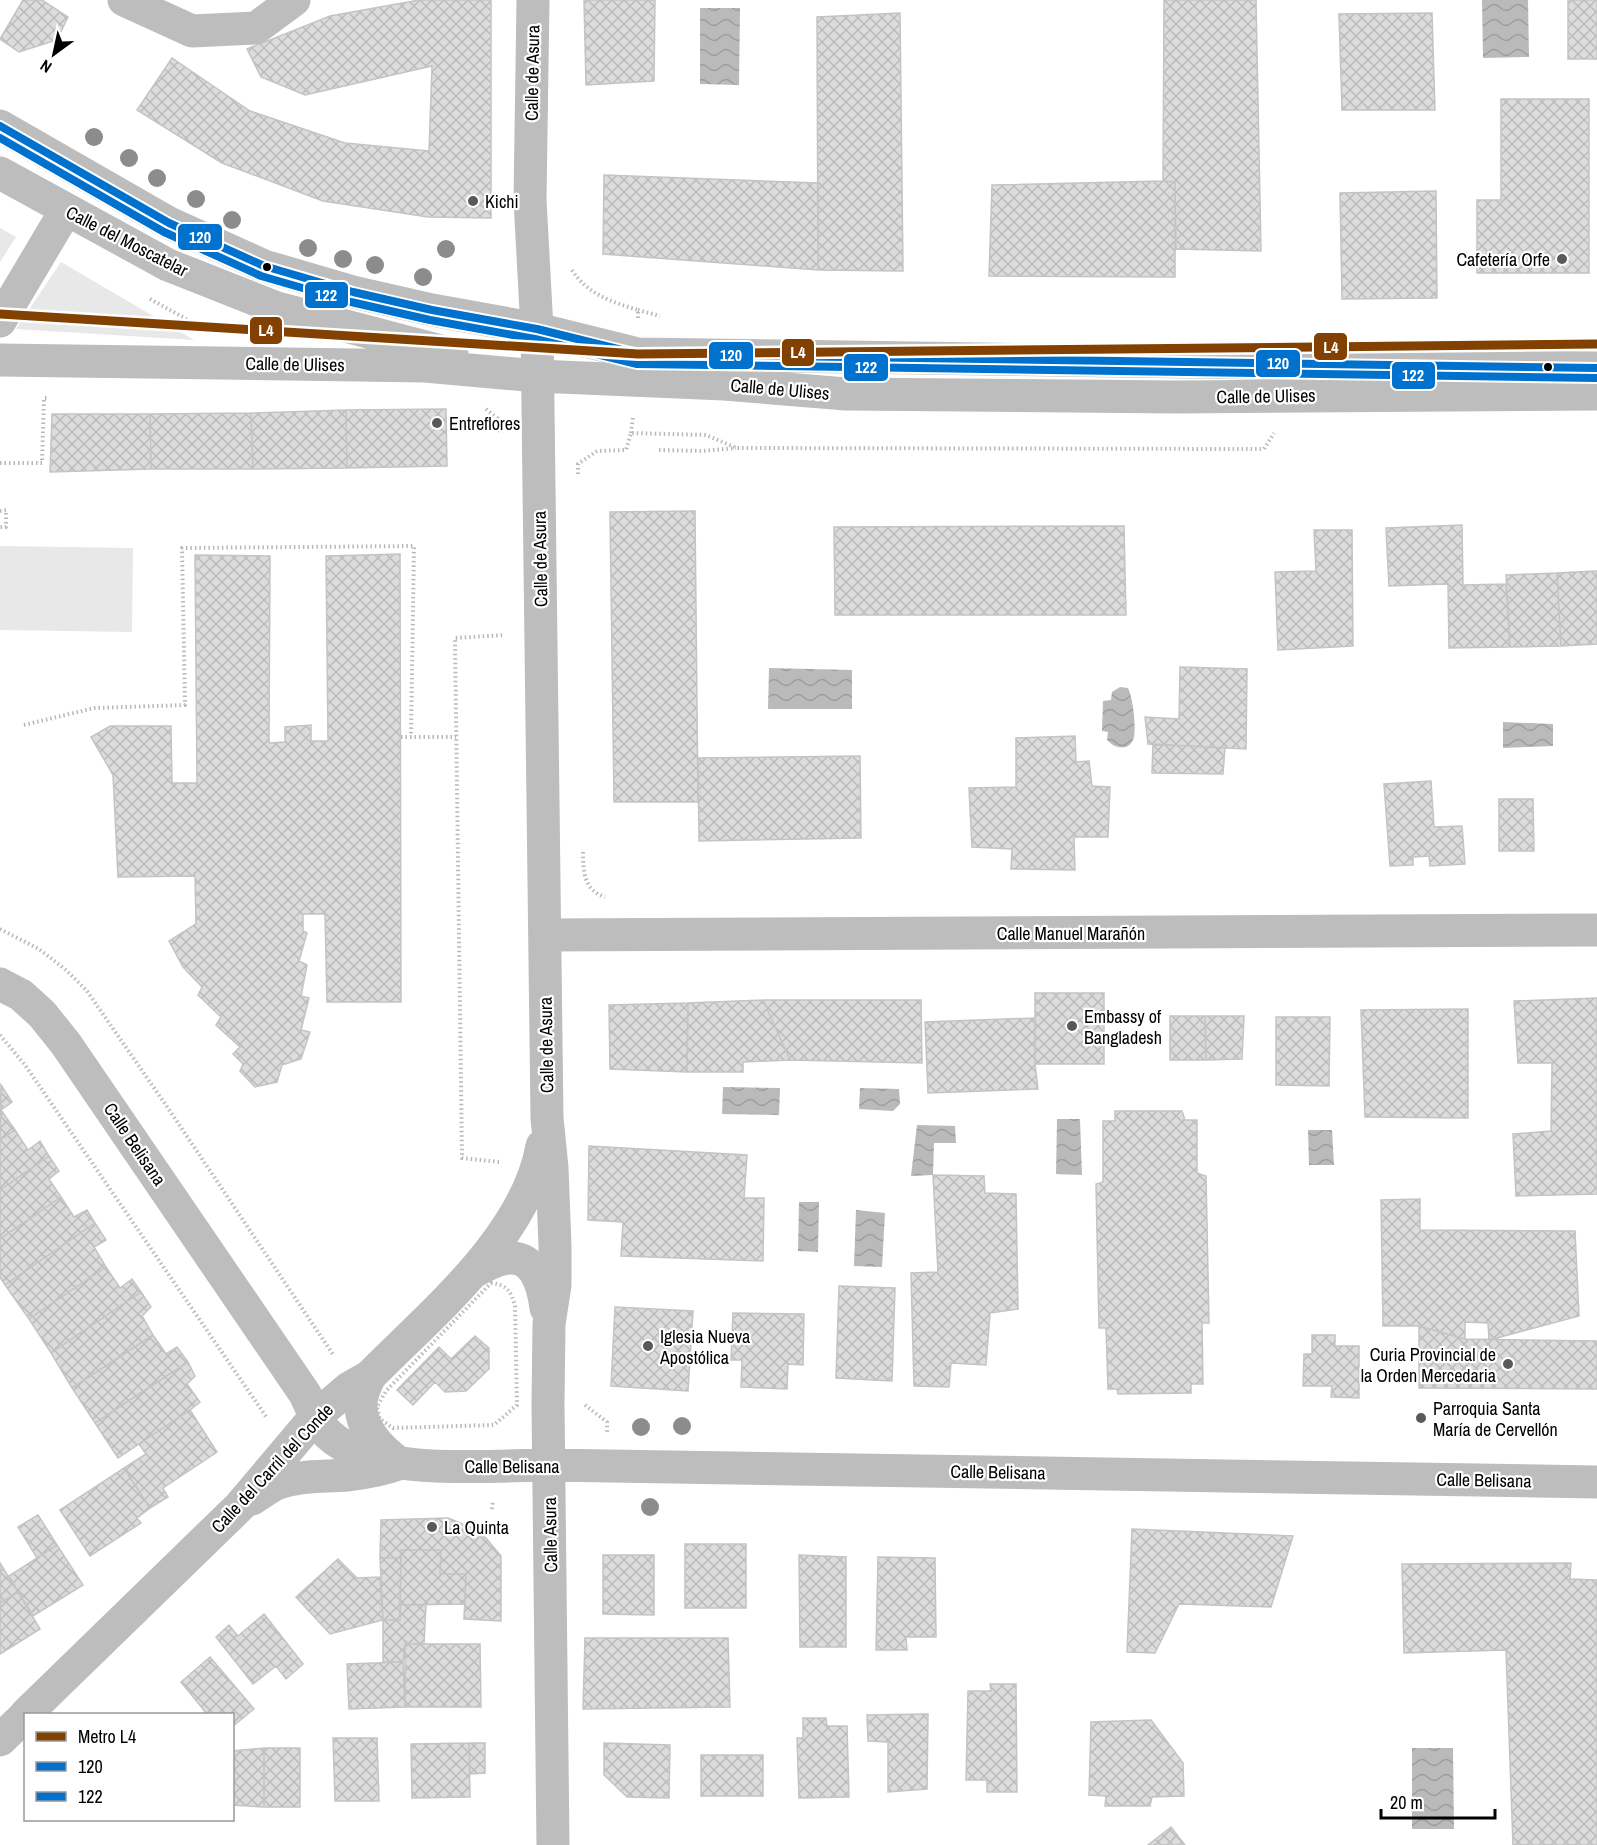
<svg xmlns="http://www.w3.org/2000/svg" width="1597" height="1845" viewBox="0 0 1597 1845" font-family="'Archivo Narrow',sans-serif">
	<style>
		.green { fill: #e8e8e8 }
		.water { fill: url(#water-waves) }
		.building { fill: url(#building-cross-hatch); stroke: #c4c4c4; stroke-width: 1.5 }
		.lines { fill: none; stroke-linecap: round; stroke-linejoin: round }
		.path { stroke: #b8b8b8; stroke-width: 4; stroke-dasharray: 1.5 3; stroke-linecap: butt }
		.minor { stroke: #bdbdbd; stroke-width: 33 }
		.bus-1-casing { stroke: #fff; stroke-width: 12 }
		.bus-2-casing { stroke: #fff; stroke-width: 12 }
		.bus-1 { stroke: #0072ce; stroke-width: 8 }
		.bus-2 { stroke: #0072ce; stroke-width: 8 }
		.metro-1-casing { stroke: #fff; stroke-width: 14 }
		.metro-1 { stroke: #824100; stroke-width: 9 }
		.tree { fill: #8c8c8c }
		.poi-dot { fill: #595959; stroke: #fff; stroke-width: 2 }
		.bus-dot { fill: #000; stroke: #fff; stroke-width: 2 }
		.labels { text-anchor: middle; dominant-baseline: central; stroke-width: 4.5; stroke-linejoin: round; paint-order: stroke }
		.street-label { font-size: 18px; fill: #000; stroke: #fff }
		.poi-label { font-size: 18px; fill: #000; stroke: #fff; text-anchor: start }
		.line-badge { stroke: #fff; stroke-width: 2 }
		.badge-label { font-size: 16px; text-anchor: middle; font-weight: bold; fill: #fff }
	</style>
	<defs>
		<pattern id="water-waves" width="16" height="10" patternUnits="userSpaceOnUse" patternTransform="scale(1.5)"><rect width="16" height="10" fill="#bababa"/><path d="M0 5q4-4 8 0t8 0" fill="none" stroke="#9e9e9e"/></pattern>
		<pattern id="building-cross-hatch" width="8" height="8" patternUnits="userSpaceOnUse" patternTransform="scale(1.5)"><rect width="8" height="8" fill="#dcdcdc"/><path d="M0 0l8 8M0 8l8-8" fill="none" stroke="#bbb"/></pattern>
	</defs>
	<rect width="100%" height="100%" fill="#fff"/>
	<!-- green -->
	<path class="green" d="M 0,228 L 16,237 L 0,262 Z
		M 61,262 L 194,340 L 16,329 Z
		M 0,546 L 133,548 L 132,632 L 0,630 Z"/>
	<!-- water -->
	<path class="water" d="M 1482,0 L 1528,0 L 1529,57 L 1483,58 Z
		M 700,8 L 740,8 L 739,85 L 700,84 Z
		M 769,668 L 852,670 L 852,709 L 768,709 Z
		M 1120,687 L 1128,688 C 1133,698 1136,725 1134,737 C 1130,752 1115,749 1107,740 L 1108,732 L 1102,731 L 1103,701 L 1111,700 L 1112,692 Z
		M 1503,722 L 1553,724 L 1553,746 L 1503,748 Z
		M 723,1087 L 780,1088 L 779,1115 L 722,1114 Z
		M 860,1088 L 899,1089 L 900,1104 L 893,1111 L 859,1109 Z
		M 1057,1119 L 1080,1119 L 1082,1175 L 1056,1174 Z
		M 917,1125 L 955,1126 L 956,1143 L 934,1143 L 933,1175 L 911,1176 Z
		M 1308,1130 L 1332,1130 L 1334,1165 L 1309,1165 Z
		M 799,1202 L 819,1202 L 818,1252 L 798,1251 Z
		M 856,1210 L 885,1213 L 882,1267 L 854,1266 Z
		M 1412,1748 L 1453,1748 L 1454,1829 L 1412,1829 Z"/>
	<!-- building -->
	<path class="building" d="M 23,0 L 42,0 L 68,17 L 57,40 L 19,52 L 0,39 Z
		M 419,0 L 491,0 L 491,218 L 428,217 L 323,201 L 222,163 L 137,110 L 172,58 L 250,111 L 345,143 L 429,151 L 432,66 L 305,95 L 261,77 L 247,49 L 330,16 Z
		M 584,0 L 655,0 L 654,81 L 586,85 Z
		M 1164,0 L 1256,0 L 1261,251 L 1176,249 L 1175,182 L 1163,181 Z
		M 1568,0 L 1597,0 L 1597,59 L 1568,59 Z
		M 900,13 L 903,271 L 818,270 L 817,17 Z
		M 1432,13 L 1435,110 L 1342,110 L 1339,14 Z
		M 1501,99 L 1589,99 L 1589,273 L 1477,273 L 1477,200 L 1501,200 Z
		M 604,175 L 818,183 L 818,270 L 603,254 Z
		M 1163,181 L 1175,182 L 1175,277 L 989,276 L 992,185 Z
		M 1436,191 L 1437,298 L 1342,299 L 1340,193 Z
		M 446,409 L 447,466 L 347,468 L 346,410 Z
		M 346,410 L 347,468 L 253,469 L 251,413 Z
		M 251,413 L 253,469 L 151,469 L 150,414 Z
		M 52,414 L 150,414 L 151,469 L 50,472 Z
		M 695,511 L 698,802 L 614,802 L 610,512 Z
		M 1462,525 L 1463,585 L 1506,584 L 1510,647 L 1449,648 L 1448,584 L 1389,586 L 1386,528 Z
		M 1124,526 L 1126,615 L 835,615 L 834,527 Z
		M 1314,530 L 1352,530 L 1353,646 L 1278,650 L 1275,572 L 1316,571 Z
		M 400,554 L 401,1002 L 327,1002 L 325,914 L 303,914 L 303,931 L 307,933 L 299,961 L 307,965 L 301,996 L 309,998 L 301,1030 L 310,1032 L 301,1059 L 282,1065 L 277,1082 L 255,1087 L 240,1071 L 243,1064 L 233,1054 L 240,1047 L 216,1025 L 221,1017 L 198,995 L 202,987 L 183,967 L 169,941 L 196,924 L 195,876 L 118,877 L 113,775 L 91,737 L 110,726 L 171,726 L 172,783 L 197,783 L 195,555 L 270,556 L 269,743 L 285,742 L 285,727 L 311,725 L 311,741 L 328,741 L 326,556 Z
		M 1597,571 L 1597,644 L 1561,646 L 1557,573 Z
		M 1557,573 L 1561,646 L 1510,647 L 1506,575 Z
		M 1180,667 L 1247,669 L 1246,749 L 1148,744 L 1145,717 L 1179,719 Z
		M 1075,736 L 1076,762 L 1089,761 L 1092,786 L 1110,787 L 1108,837 L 1074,837 L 1075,870 L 1011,869 L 1012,849 L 972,847 L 969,788 L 1016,787 L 1016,738 Z
		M 1153,744 L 1225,748 L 1223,774 L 1152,773 Z
		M 860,756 L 861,838 L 699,841 L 698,758 Z
		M 1431,781 L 1434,827 L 1462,826 L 1465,864 L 1430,866 L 1429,856 L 1413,857 L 1413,865 L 1390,866 L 1384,784 Z
		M 1499,799 L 1533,799 L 1534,851 L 1499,851 Z
		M 1035,993 L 1104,993 L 1104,1064 L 1035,1064 Z
		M 1597,998 L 1597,1194 L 1516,1196 L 1513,1134 L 1551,1131 L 1552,1063 L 1518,1063 L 1514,1001 Z
		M 763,1000 L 790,1060 L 743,1062 L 743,1072 L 687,1072 L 688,1003 Z
		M 763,1000 L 921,1000 L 922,1063 L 790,1060 Z
		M 688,1003 L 687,1072 L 610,1069 L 609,1005 Z
		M 1468,1009 L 1468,1118 L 1365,1117 L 1361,1010 Z
		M 1170,1016 L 1205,1016 L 1206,1060 L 1170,1060 Z
		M 1205,1016 L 1244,1016 L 1242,1059 L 1206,1060 Z
		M 1276,1017 L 1330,1017 L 1329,1086 L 1276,1085 Z
		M 1035,1018 L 1035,1064 L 1038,1089 L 928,1093 L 925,1022 Z
		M 1,1085 L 12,1102 L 1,1110 L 15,1130 L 0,1140 Z
		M 1115,1111 L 1182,1111 L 1185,1120 L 1197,1120 L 1197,1173 L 1206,1176 L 1209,1323 L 1202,1323 L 1203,1384 L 1191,1384 L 1191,1393 L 1118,1394 L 1117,1389 L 1108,1389 L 1106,1328 L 1099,1328 L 1096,1184 L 1103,1182 L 1103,1121 L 1115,1121 Z
		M 15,1130 L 28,1150 L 40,1141 L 49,1156 L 0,1190 L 0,1140 Z
		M 589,1146 L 747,1155 L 744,1198 L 764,1198 L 763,1261 L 621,1256 L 623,1222 L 588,1220 Z
		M 49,1156 L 59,1171 L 49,1179 L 61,1197 L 0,1239 L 0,1190 Z
		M 933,1175 L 984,1176 L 985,1193 L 1016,1194 L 1018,1309 L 990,1313 L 986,1365 L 951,1363 L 949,1387 L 914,1386 L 911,1273 L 938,1272 Z
		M 61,1197 L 74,1217 L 87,1210 L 95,1223 L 5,1285 L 0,1277 L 0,1239 Z
		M 1420,1199 L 1420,1230 L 1575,1231 L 1579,1316 L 1489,1340 L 1488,1323 L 1465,1322 L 1465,1339 L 1419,1326 L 1383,1326 L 1381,1200 Z
		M 95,1223 L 106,1240 L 94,1247 L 106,1267 L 29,1319 L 5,1285 Z
		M 106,1267 L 120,1288 L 132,1279 L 141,1292 L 51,1353 L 29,1319 Z
		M 839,1286 L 895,1288 L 892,1381 L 836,1378 Z
		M 141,1292 L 151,1307 L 142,1316 L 153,1335 L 72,1388 L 51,1353 Z
		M 615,1307 L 693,1311 L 688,1391 L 611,1386 Z
		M 733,1313 L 804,1314 L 803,1365 L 788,1364 L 787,1389 L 741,1387 L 742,1360 L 731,1360 Z
		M 1419,1326 L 1465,1339 L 1597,1341 L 1597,1389 L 1419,1388 Z
		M 153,1335 L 166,1354 L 177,1347 L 188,1362 L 95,1423 L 72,1388 Z
		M 1312,1335 L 1335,1335 L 1335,1346 L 1359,1346 L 1359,1398 L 1331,1397 L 1332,1386 L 1303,1386 L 1304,1354 L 1312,1354 Z
		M 475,1336 L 489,1348 L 489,1369 L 466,1391 L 445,1392 L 435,1382 L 413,1405 L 397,1390 L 439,1347 L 451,1359 Z
		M 188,1362 L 195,1376 L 187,1384 L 200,1402 L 190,1410 L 118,1458 L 95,1423 Z
		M 190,1410 L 217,1452 L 163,1488 L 168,1497 L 150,1508 L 124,1468 L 146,1454 L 139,1444 Z
		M 124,1468 L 150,1508 L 137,1518 L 141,1523 L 90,1556 L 60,1510 Z
		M 38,1515 L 57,1545 L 37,1558 L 18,1527 Z
		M 448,1518 L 470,1527 L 486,1538 L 501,1556 L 501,1621 L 464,1619 L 466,1574 L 440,1574 L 441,1550 L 401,1550 L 401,1558 L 380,1558 L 381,1520 Z
		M 1132,1529 L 1293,1536 L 1271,1607 L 1179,1604 L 1155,1653 L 1127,1652 Z
		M 685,1544 L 746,1544 L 746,1608 L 685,1608 Z
		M 57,1545 L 83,1585 L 33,1616 L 9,1576 Z
		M 401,1550 L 441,1550 L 440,1574 L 466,1574 L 465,1604 L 400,1605 Z
		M 603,1555 L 654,1555 L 654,1615 L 603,1614 Z
		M 799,1555 L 846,1557 L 846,1647 L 800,1647 Z
		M 878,1557 L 935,1558 L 936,1637 L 906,1637 L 907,1650 L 876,1650 Z
		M 380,1558 L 401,1558 L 400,1620 L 383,1620 Z
		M 338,1559 L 357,1578 L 380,1577 L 383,1620 L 330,1634 L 296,1597 Z
		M 0,1563 L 18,1592 L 0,1603 Z
		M 1571,1563 L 1570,1579 L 1597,1580 L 1597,1845 L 1513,1845 L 1506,1650 L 1404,1653 L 1402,1564 Z
		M 18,1592 L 40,1629 L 0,1654 L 0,1603 Z
		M 400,1605 L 426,1605 L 424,1644 L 405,1644 L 403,1662 L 383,1662 L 383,1620 L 400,1620 Z
		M 264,1614 L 303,1664 L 286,1679 L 276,1666 L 253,1684 L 216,1637 L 229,1625 L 238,1636 Z
		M 585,1638 L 728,1638 L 730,1707 L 583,1709 Z
		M 405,1644 L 480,1644 L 481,1707 L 405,1707 Z
		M 210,1657 L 254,1709 L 232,1727 L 232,1714 L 207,1714 L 181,1682 Z
		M 403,1662 L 405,1707 L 349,1709 L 347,1664 Z
		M 990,1684 L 1016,1684 L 1017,1792 L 987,1792 L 987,1780 L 966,1780 L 968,1691 L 991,1691 Z
		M 928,1714 L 927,1789 L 888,1792 L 888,1742 L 868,1741 L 867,1715 Z
		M 803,1718 L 826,1718 L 827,1726 L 847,1726 L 849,1797 L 799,1798 L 797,1738 L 803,1738 Z
		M 1151,1720 L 1183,1763 L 1184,1796 L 1152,1797 L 1150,1806 L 1105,1806 L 1106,1796 L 1089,1795 L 1091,1722 Z
		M 333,1738 L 377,1738 L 379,1801 L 335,1801 Z
		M 469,1743 L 485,1743 L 485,1773 L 470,1774 Z
		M 469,1743 L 470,1797 L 412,1798 L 411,1744 Z
		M 604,1743 L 670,1745 L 669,1798 L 627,1797 L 604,1775 Z
		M 264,1748 L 264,1807 L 232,1805 L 232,1751 Z
		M 264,1748 L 300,1748 L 300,1807 L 264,1807 Z
		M 701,1755 L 763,1755 L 763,1796 L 701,1796 Z
		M 1171,1827 L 1185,1845 L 1148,1845 Z"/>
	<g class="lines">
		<!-- path -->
		<path class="path" d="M 572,270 C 587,294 612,302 638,310 L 638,318
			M 150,299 L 199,326
			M 638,310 L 660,316
			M 486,409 L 497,418 L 500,432
			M 631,433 L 633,416
			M 659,450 L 702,451 L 736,448
			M 0,463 L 42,463 L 44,398 L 47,398
			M 578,474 L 578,464 L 597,451 L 626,450 L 631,433 L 706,435 L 737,448 L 1252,449 L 1264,449 L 1274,433
			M 0,511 L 6,510 L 6,527 L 0,527
			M 24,725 L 94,708 L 185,705 L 182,548 L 414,546 L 411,736
			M 401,737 L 456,737
			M 583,852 C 583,872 584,890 605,897
			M 0,929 L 39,949 L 66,970 L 87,991 L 170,1111 L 334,1356
			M 0,1035 L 25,1065 L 267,1418
			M 499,1162 L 462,1158 L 455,638 L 505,635
			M 491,1283 C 507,1285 511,1291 515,1306 L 517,1405 L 494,1425 L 393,1428 L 380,1419 L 377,1407 L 386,1391 Z
			M 585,1405 L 607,1422 L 607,1432
			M 492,1509 L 493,1501"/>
		<!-- minor -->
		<path class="minor" d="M 124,0 L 192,31 L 256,28 L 294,0
			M 533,0 L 530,200 L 537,329 L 547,1118 L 552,1168 L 555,1246 L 555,1285 L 549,1324 L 548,1404 L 553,1845
			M 0,126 L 169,223 L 264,266 L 353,292 L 432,310 L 537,329 L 638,354 L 1597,368
			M 0,173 L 168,265 L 277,308 L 452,354
			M 0,321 L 66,210
			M 0,360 L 425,366 L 537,376 L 724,384 L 846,394 L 1177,397 L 1597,394
			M 545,935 L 1597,930
			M 0,984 L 21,995 L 42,1014 L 66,1044 L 305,1394 C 311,1407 317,1423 328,1434 C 374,1478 489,1465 549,1465 L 1597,1482
			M 473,1272 C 482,1268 492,1261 503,1259 C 534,1252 543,1284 546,1308
			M 370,1376 C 366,1385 361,1394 361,1404 C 360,1428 380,1449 398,1462
			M 252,1499 C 260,1494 268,1488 276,1484 C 299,1475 323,1477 347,1475 C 364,1473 382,1470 398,1464
			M 26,1714 L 240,1506 L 316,1416 L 349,1388 L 370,1376 C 432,1313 526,1237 542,1146
			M 0,1740 L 26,1715"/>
		<defs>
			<path id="bus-1" d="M 0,126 L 169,223 L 264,266 L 353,292 L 432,310 L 537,329 L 638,354 L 1597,368"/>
			<path id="bus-2" d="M 0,138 L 164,232 L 261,276 L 351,302 L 430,320 L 535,339 L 637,364 L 1597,378"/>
		</defs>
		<!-- bus-1 casing -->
		<use href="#bus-1" class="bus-1-casing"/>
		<!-- bus-2 casing -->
		<use href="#bus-2" class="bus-2-casing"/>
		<!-- bus-1 -->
		<use href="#bus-1" class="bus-1"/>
		<!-- bus-2 -->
		<use href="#bus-2" class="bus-2"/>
		<defs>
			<path id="metro-1" d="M 0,314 L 638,354 L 1597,344"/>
		</defs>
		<!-- metro-1 casing -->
		<use href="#metro-1" class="metro-1-casing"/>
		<!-- metro-1 -->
		<use href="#metro-1" class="metro-1"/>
	</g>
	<!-- trees -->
	<g class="tree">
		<circle cx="94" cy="137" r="9"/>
		<circle cx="129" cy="158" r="9"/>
		<circle cx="157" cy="178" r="9"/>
		<circle cx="196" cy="199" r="9"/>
		<circle cx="232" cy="220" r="9"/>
		<circle cx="308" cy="248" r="9"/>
		<circle cx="446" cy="249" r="9"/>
		<circle cx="343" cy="259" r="9"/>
		<circle cx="375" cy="265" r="9"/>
		<circle cx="423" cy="277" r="9"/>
		<circle cx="682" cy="1426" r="9"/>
		<circle cx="641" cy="1427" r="9"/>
		<circle cx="650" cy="1507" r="9"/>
	</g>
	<!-- markers -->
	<g class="poi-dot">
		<circle cx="473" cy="201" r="6"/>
		<circle cx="1562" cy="259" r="6"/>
		<circle cx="437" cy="423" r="6"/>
		<circle cx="1072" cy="1026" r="6"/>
		<circle cx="648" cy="1346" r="6"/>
		<circle cx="1508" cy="1364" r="6"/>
		<circle cx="1421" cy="1418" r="6"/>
		<circle cx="432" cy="1527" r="6"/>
	</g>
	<g class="bus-dot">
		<circle cx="267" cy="267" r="5"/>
		<circle cx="1548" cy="367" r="5"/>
	</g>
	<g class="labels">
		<!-- street labels -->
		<g class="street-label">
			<text transform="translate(532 73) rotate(-89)">Calle de Asura</text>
			<text transform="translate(127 241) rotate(27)">Calle del Moscatelar</text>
			<text transform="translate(295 364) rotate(1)">Calle de Ulises</text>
			<text transform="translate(780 389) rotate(5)">Calle de Ulises</text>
			<text transform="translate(1266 396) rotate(-1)">Calle de Ulises</text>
			<text transform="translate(540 559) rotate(-91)">Calle de Asura</text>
			<text x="1071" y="933">Calle Manuel Marañón</text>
			<text transform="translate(546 1045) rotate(-91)">Calle de Asura</text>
			<text transform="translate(135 1144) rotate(56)">Calle Belisana</text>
			<text x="512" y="1466">Calle Belisana</text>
			<text transform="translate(272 1468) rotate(-47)">Calle del Carril del Conde</text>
			<text transform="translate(998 1472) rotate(1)">Calle Belisana</text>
			<text transform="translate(1484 1480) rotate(1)">Calle Belisana</text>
			<text transform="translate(550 1535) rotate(-91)">Calle Asura</text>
		</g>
		<!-- poi labels -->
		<g class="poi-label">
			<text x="485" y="201">Kichi</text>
			<text x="1550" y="259" text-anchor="end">Cafetería Orfe</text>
			<text x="449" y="423">Entreflores</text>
			<text x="1084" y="1016">Embassy of<tspan x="1084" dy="21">Bangladesh</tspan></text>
			<text x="660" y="1336">Iglesia Nueva<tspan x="660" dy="21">Apostólica</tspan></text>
			<text x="1496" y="1354" text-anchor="end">Curia Provincial de<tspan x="1496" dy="21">la Orden Mercedaria</tspan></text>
			<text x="1433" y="1408">Parroquia Santa<tspan x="1433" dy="21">María de Cervellón</tspan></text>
			<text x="444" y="1527">La Quinta</text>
		</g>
	</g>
	<g class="line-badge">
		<rect x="177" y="223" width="46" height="28" rx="6" fill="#0072ce"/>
		<rect x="304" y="281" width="45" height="28" rx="6" fill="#0072ce"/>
		<rect x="249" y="316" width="34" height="29" rx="6" fill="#824100"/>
		<rect x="1313" y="332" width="35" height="29" rx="6" fill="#824100"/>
		<rect x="781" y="338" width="34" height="29" rx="6" fill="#824100"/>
		<rect x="708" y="341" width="46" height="29" rx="6" fill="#0072ce"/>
		<rect x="1255" y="349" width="46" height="29" rx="6" fill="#0072ce"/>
		<rect x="843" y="353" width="46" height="29" rx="6" fill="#0072ce"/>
		<rect x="1391" y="361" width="45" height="29" rx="6" fill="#0072ce"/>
	</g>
	<g class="badge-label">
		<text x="200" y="243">120</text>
		<text x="326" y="301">122</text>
		<text x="266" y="336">L4</text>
		<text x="1331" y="353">L4</text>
		<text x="798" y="358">L4</text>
		<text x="731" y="361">120</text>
		<text x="1278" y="369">120</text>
		<text x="866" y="373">122</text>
		<text x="1413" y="381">122</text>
	</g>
	<!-- legend -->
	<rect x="24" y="1713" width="210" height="108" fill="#ffffff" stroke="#999999" stroke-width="1.5"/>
	<rect x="36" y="1732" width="30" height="9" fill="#824100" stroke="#999999" stroke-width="1.5"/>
	<text x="78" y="1743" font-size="18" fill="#000000">Metro L4</text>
	<rect x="36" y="1762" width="30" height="9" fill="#0072ce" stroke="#999999" stroke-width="1.5"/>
	<text x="78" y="1773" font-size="18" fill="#000000">120</text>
	<rect x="36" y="1792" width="30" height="9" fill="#0072ce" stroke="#999999" stroke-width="1.5"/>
	<text x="78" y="1803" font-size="18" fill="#000000">122</text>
	<!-- north arrow -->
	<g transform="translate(54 54) rotate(213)" stroke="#ffffff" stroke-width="4.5" paint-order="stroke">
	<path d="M0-4.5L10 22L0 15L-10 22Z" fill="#000000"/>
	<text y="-9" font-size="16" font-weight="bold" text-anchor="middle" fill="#000000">N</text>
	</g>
	<!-- scale -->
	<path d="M1381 1809v9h114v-9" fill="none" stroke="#000000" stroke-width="3"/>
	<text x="1390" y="1809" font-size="18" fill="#000000" stroke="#ffffff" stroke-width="4.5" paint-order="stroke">20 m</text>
</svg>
